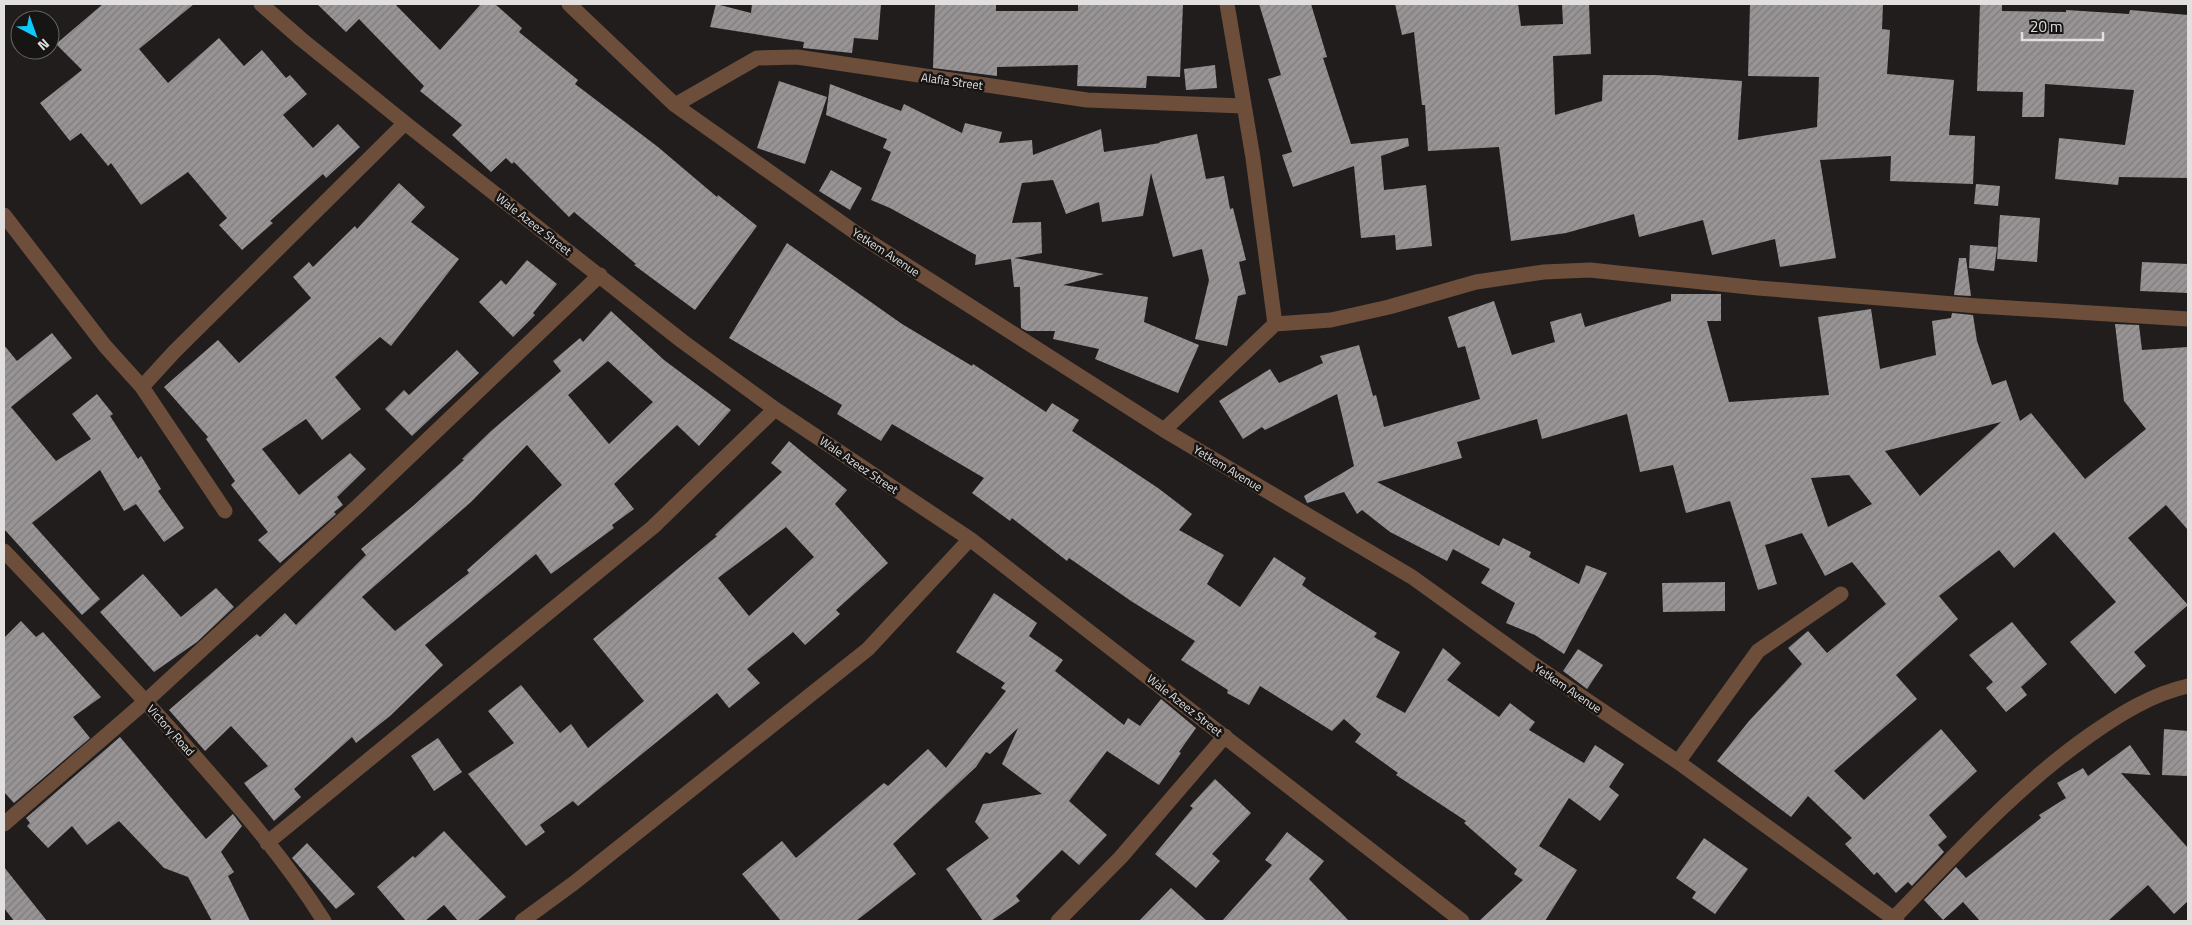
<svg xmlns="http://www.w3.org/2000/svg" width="2192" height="925" viewBox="0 0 2192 925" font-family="'Titillium Web',sans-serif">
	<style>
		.building { fill: url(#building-hatch); fill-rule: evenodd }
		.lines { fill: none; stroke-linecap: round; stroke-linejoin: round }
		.minor { stroke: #6c4e3b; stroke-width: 15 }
		.labels { text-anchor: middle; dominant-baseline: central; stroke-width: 5; stroke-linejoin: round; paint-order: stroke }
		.street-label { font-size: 12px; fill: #e2dfdf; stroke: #171414 }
	</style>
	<defs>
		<pattern id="building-hatch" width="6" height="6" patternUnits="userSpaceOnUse" patternTransform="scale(1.25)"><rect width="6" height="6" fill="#989496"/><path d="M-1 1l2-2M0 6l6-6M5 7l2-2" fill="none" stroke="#7f7c7d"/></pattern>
	</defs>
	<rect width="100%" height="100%" fill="#211d1d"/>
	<!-- building -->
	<path class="building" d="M 103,4 L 194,4 L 139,49 L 168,83 L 219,38 L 244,66 L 262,50 L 286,78 L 290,75 L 307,94 L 283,115 L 313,148 L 338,124 L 360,147 L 326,178 L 323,174 L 270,221 L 273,223 L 242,250 L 219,225 L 227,218 L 188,172 L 141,205 L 111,163 L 108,166 L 81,133 L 70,141 L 40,103 L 82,70 L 56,44 Z
		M 317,4 L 395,4 L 440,50 L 481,4 L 495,4 L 522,28 L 519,32 L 578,80 L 575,84 L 658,147 L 717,197 L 718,195 L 757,226 L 695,310 L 634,265 L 636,264 L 574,212 L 569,217 L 514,162 L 512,164 L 506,158 L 491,172 L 452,135 L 462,125 L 420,91 L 424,86 L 359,19 L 346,32 Z
		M 716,4 L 751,13 L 752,4 L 881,4 L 878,40 L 854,38 L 852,53 L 803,48 L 804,42 L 710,27 Z
		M 935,4 L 996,4 L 996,11 L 1078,11 L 1078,4 L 1183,4 L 1180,77 L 1147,76 L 1146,88 L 1077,86 L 1078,65 L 997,67 L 997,76 L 933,68 Z
		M 1259,4 L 1311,4 L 1327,57 L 1323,58 L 1351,144 L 1408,138 L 1409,146 L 1381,156 L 1384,190 L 1426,185 L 1432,246 L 1396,250 L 1395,235 L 1361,238 L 1354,166 L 1293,187 L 1282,155 L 1292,152 L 1268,79 L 1281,75 Z
		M 1395,4 L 1518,4 L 1521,26 L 1563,24 L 1562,4 L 1589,4 L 1591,54 L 1553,56 L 1555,115 L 1602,101 L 1603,75 L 1656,75 L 1742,81 L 1738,140 L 1817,127 L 1819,77 L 1748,76 L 1750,4 L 1883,4 L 1882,29 L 1890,30 L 1887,74 L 1954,80 L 1949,135 L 1975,136 L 1973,184 L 1890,181 L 1891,156 L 1820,160 L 1836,258 L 1780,267 L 1775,239 L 1712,255 L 1703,220 L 1639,237 L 1634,214 L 1566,233 L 1511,241 L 1499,147 L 1428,151 L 1425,105 L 1422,105 L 1414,32 L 1402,35 Z
		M 1980,4 L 2002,4 L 2002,11 L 2066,12 L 2066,10 L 2129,14 L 2130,10 L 2188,15 L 2188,178 L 2119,177 L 2118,185 L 2055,179 L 2059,138 L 2125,145 L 2134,90 L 2045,84 L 2044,117 L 2022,117 L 2023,92 L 1977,91 Z
		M 1215,65 L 1217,88 L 1186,90 L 1184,69 Z
		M 779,81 L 827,97 L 805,164 L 757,148 Z
		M 830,84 L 901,111 L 904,104 L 962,133 L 965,123 L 1002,132 L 999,143 L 1032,140 L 1033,155 L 1101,129 L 1104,152 L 1160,143 L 1159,142 L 1197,134 L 1206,179 L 1224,176 L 1230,209 L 1233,208 L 1246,260 L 1239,262 L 1246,294 L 1238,296 L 1227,346 L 1195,339 L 1209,280 L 1202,249 L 1173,257 L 1151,173 L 1143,216 L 1102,222 L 1099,202 L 1066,214 L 1053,180 L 1022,183 L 1012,223 L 1041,222 L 1042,253 L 1014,258 L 1104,274 L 1063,285 L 1148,297 L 1144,322 L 1199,345 L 1178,393 L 1095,359 L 1099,349 L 1053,339 L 1055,331 L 1027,331 L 1021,328 L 1020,287 L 1014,287 L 1011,259 L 975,265 L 976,255 L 890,208 L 871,200 L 891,152 L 883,148 L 887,139 L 826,115 Z
		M 831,170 L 862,188 L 850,210 L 819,191 Z
		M 399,183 L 425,207 L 411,222 L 459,259 L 391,346 L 380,337 L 335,377 L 361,409 L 322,440 L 306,419 L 262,449 L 299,495 L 350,453 L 366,469 L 337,497 L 343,505 L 334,512 L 336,514 L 280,563 L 258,540 L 268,532 L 231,485 L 235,481 L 206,439 L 208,437 L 164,387 L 218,340 L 239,363 L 311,298 L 293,277 L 309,262 L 313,267 L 355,226 L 357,229 Z
		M 1976,184 L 2000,186 L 1998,206 L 1974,204 Z
		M 2000,215 L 2040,218 L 2037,262 L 1997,259 Z
		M 787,243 L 902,324 L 972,366 L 973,364 L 1046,412 L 1052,403 L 1079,420 L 1072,431 L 1158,488 L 1192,514 L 1179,530 L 1224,555 L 1207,584 L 1240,607 L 1274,557 L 1306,578 L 1302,585 L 1313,593 L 1377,633 L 1374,637 L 1400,652 L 1376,697 L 1405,713 L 1443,648 L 1461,663 L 1447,680 L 1499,717 L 1510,703 L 1535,722 L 1529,730 L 1584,763 L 1595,745 L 1624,764 L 1609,787 L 1619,795 L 1600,821 L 1569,798 L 1539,846 L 1577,870 L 1545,921 L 1479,921 L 1523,880 L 1514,874 L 1517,869 L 1464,823 L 1466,821 L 1396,775 L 1398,773 L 1355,742 L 1361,734 L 1344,719 L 1332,731 L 1260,686 L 1249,705 L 1227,693 L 1228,690 L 1181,660 L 1195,641 L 1131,601 L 1069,558 L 1067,561 L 1012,518 L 1010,521 L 972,493 L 984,478 L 892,424 L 881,441 L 837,414 L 842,405 L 729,338 Z
		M 1970,245 L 1997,247 L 1994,271 L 1969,268 Z
		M 1959,258 L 1966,258 L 1971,296 L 1954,295 Z
		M 527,260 L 557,284 L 533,313 L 535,315 L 513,337 L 479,302 L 501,280 L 506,285 Z
		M 2142,262 L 2188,264 L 2188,293 L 2140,291 Z
		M 1671,294 L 1721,294 L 1721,321 L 1707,321 L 1729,402 L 1829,395 L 1818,317 L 1871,309 L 1880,369 L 1936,355 L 1932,321 L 1951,318 L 1952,313 L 1973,315 L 1977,341 L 1992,385 L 2006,380 L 2020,421 L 2031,413 L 2085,479 L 2146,429 L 2124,401 L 2115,324 L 2139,325 L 2142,350 L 2188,347 L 2188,530 L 2166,505 L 2128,538 L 2188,605 L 2134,652 L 2146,666 L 2115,694 L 2070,642 L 2116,602 L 2054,532 L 2014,568 L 1999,550 L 1939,596 L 1958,619 L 1896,675 L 1917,699 L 1834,771 L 1864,800 L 1941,729 L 1977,771 L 1929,815 L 1947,837 L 1938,845 L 1944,852 L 1912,886 L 1908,882 L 1896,893 L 1877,872 L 1874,875 L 1845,844 L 1852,838 L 1808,796 L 1791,817 L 1717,761 L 1749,721 L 1802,664 L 1788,648 L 1808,631 L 1827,653 L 1886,604 L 1852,562 L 1825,576 L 1802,533 L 1765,545 L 1777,584 L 1758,590 L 1730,501 L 1686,513 L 1673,465 L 1640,472 L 1627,414 L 1542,439 L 1537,419 L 1457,442 L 1462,458 L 1377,482 L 1499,546 L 1503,538 L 1531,552 L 1529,557 L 1579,584 L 1586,565 L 1607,573 L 1564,654 L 1535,635 L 1506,623 L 1515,603 L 1481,583 L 1490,569 L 1453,549 L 1447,561 L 1390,532 L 1362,510 L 1357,514 L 1344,492 L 1307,503 L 1304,496 L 1354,466 L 1337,394 L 1265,430 L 1262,427 L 1243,439 L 1219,401 L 1270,369 L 1279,383 L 1323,363 L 1320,356 L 1359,345 L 1373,396 L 1376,395 L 1384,427 L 1480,399 L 1465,346 L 1458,348 L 1448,317 L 1494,301 L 1512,355 L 1555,342 L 1550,322 L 1581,313 L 1585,327 L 1671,301 ZM 2001,422 L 1920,496 L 1885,451 ZM 1849,475 L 1872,504 L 1828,527 L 1811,478 Z
		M 611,311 L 664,360 L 731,410 L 699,446 L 677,425 L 614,484 L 634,509 L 612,525 L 614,528 L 551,574 L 536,554 L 425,645 L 443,665 L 390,716 L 356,743 L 352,737 L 294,789 L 301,797 L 274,821 L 244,783 L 268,766 L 231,726 L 205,751 L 169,710 L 257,634 L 260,637 L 285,613 L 296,625 L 366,555 L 361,549 L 413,506 L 464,460 L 462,459 L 491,431 L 561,371 L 553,361 L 580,338 L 583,342 ZM 608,361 L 653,402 L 609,444 L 568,395 ZM 527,445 L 562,485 L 467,570 L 469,573 L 395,631 L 362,597 L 471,502 Z
		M 52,333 L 72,358 L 11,407 L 56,461 L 91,439 L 72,414 L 97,394 L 113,414 L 110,416 L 138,459 L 141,456 L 161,489 L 158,491 L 184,528 L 164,542 L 136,504 L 124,511 L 100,470 L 32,523 L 100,599 L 82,615 L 4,529 L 4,345 L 17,361 Z
		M 457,350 L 479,373 L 412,436 L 385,409 L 404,390 L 409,395 Z
		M 789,441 L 847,490 L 835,504 L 888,563 L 836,610 L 840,614 L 805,645 L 793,632 L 747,669 L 760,683 L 729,708 L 717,693 L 578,806 L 573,801 L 540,825 L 545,832 L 526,846 L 468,774 L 514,743 L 488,711 L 521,685 L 560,733 L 571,724 L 588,748 L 644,701 L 593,639 L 717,536 L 715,535 L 782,472 L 771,463 ZM 786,527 L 814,557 L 749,616 L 718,578 Z
		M 143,574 L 181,617 L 216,588 L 234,607 L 197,642 L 154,672 L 100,612 Z
		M 1725,582 L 1725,611 L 1663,612 L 1662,583 Z
		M 994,593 L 1037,623 L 1029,636 L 1063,660 L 1055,671 L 1124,725 L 1128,718 L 1140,726 L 1161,699 L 1196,728 L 1179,752 L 1181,753 L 1159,785 L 1107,751 L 1069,801 L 1107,835 L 1079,865 L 1062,850 L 1016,896 L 1020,901 L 991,921 L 983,921 L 946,869 L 989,838 L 975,822 L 983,804 L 1042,794 L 1002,764 L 1018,728 L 990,754 L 986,752 L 976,767 L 893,844 L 916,874 L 856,921 L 781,921 L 742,874 L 782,841 L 796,858 L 884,783 L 888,786 L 928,749 L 946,768 L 1006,691 L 1001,688 L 1005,683 L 956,652 Z
		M 21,621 L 36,637 L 43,632 L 101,697 L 73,717 L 90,738 L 14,803 L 4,792 L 4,638 Z
		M 2012,622 L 2047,664 L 2021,687 L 2027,695 L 2006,712 L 1986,688 L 1993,682 L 1969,655 Z
		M 1578,649 L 1603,665 L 1587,689 L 1563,671 Z
		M 2164,729 L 2188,731 L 2188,776 L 2162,775 Z
		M 120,737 L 206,839 L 233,814 L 242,826 L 221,852 L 234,872 L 228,876 L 250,921 L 212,921 L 188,877 L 164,868 L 119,821 L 87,845 L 72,826 L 48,848 L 27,826 L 30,823 L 26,818 Z
		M 438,738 L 462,772 L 434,791 L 411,756 Z
		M 2130,745 L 2151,775 L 2121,773 L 2188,848 L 2188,901 L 2174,914 L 2148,885 L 2108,921 L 1980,921 L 1963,902 L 1943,920 L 1924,900 L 1956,867 L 1966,878 L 2041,818 L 2039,815 L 2066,798 L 2057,783 L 2083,768 L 2088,776 Z
		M 1215,779 L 1251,813 L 1212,854 L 1220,861 L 1196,888 L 1155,854 L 1193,808 L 1190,806 Z
		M 444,831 L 506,897 L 477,921 L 458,921 L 444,905 L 425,921 L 406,921 L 377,887 L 413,856 L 415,858 Z
		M 1287,832 L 1324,861 L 1309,879 L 1349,921 L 1222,921 L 1272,865 L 1265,860 Z
		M 1704,838 L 1748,869 L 1715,914 L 1692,898 L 1696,892 L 1676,878 Z
		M 307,843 L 355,894 L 336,909 L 292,858 Z
		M 4,867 L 47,921 L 14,921 L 4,908 Z
		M 1171,888 L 1207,921 L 1139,921 Z"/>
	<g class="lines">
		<!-- minor -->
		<path class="minor" d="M 261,4 L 301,39 L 405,123 L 682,341 L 775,409 L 970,539 L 1462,921
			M 569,4 L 675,105 L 856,233 L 1164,430 L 1412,577 L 1533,664 L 1678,762 L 1897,921
			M 675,105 L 757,58 L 797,57 L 1087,100 L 1243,106
			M 4,215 L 105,346 L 142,387 L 174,352 L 405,123
			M 1275,324 L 1331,320 L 1389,307 L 1476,282 L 1544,272 L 1590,270 L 1758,288 L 1978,306 L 2188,319
			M 142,387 L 225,511
			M 1164,430 L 1275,324 L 1253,158 L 1227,4
			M 4,551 C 67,617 130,683 190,751 C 238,805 286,860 324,921
			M 1678,762 L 1758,651 L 1841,594
			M 4,824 L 146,701 L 359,505 L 600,275
			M 267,843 L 653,527 L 775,409
			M 1893,919 C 1956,854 2016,787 2090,735 C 2120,714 2152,694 2188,686
			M 522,921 L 574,883 L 868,649 L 970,539
			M 1058,921 L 1121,857 L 1225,736"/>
	</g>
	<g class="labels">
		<!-- street labels -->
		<g class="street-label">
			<text transform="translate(952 81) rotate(8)">Alafia Street</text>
			<text transform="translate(534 224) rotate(38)">Wale Azeez Street</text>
			<text transform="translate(886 252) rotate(33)">Yetkem Avenue</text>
			<text transform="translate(859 465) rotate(34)">Wale Azeez Street</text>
			<text transform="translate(1228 468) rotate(31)">Yetkem Avenue</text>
			<text transform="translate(1568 688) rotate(34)">Yetkem Avenue</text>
			<text transform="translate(1185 705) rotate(38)">Wale Azeez Street</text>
			<text transform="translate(171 730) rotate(48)">Victory Road</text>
		</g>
	</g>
	<!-- border -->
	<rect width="2192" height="925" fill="none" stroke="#e2dfdf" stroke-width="10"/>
	<!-- north arrow -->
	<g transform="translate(35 35) rotate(139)"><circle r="24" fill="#171414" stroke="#686565"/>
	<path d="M0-4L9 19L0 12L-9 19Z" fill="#0dcafa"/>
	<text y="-8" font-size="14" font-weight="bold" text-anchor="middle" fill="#e2dfdf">N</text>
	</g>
	<!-- scale -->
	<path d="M2022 32v8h81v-8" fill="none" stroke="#e2dfdf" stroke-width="2.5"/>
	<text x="2030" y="32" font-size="15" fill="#e2dfdf" stroke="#171414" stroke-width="4" paint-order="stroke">20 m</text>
</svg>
